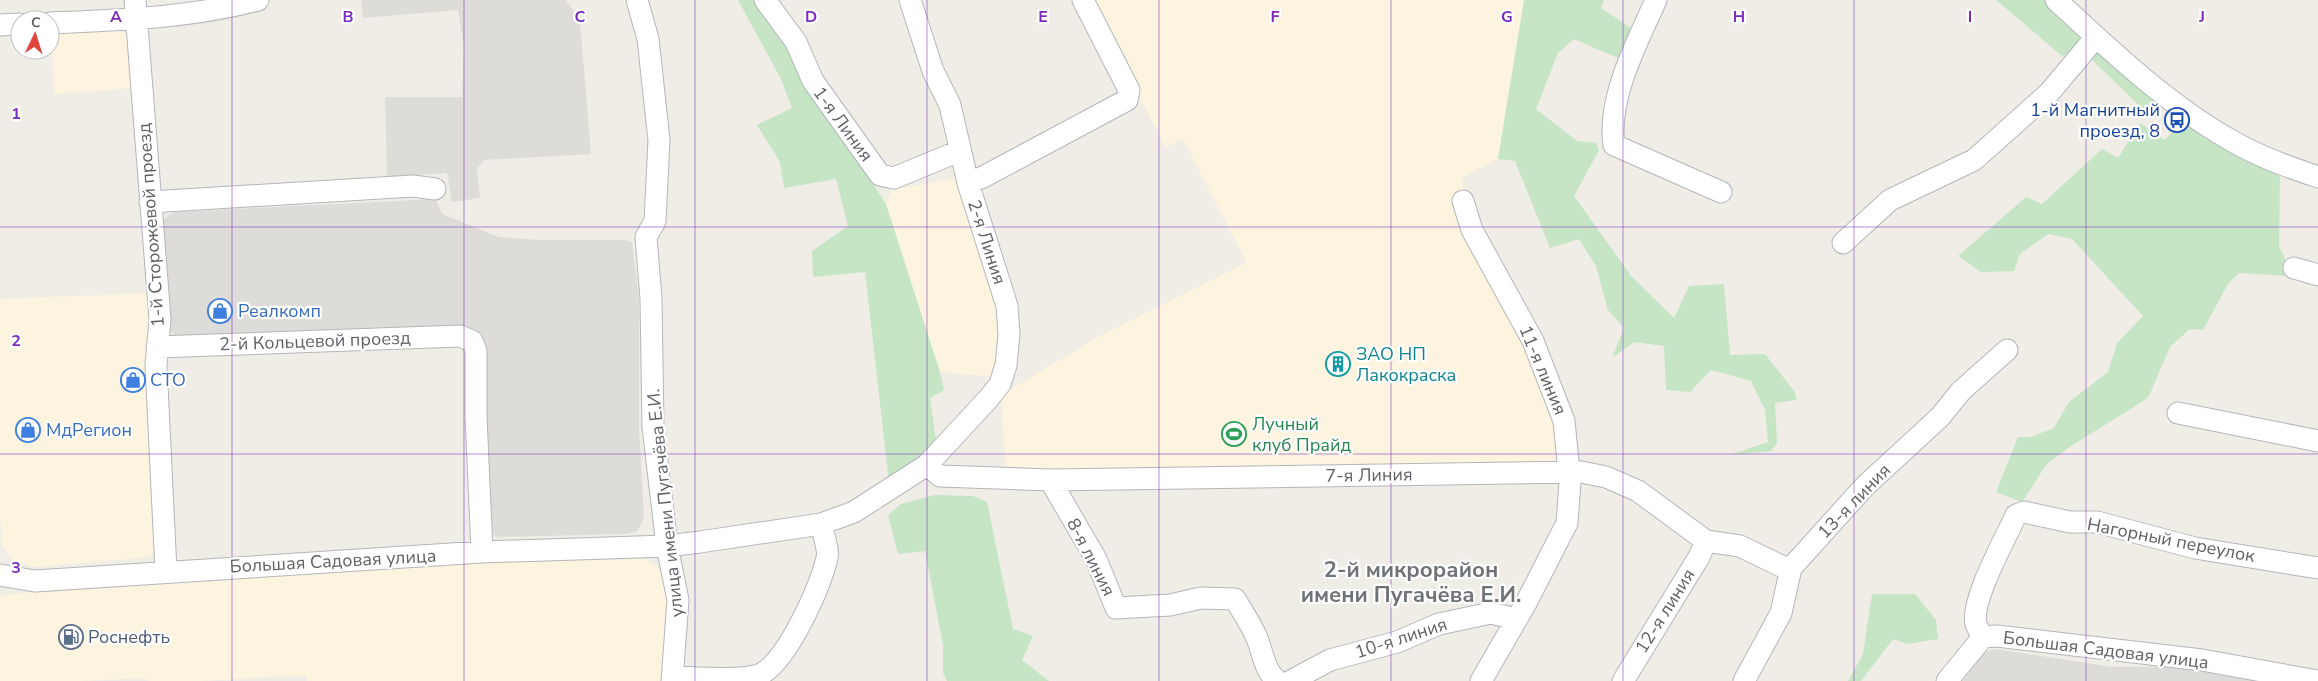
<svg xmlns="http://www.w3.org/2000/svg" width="2318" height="681" viewBox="0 0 2318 681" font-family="'Nunito Sans',sans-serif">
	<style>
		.commercial { fill: #fcf4de }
		.industrial { fill: #dedcd8 }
		.green { fill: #c5e5c4 }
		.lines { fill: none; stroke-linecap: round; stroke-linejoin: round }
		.minor-casing { stroke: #b3b6ba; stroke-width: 23 }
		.minor { stroke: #fff; stroke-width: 21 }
		.grid { fill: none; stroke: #7b2cbf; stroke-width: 1; stroke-opacity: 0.55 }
		.labels { text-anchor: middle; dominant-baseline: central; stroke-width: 4.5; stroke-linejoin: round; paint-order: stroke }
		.transit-label { font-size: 18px; fill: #164399; stroke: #fff; text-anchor: end }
		.street-label { font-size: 18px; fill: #5e6165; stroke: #fff }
		.shop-label { font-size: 18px; fill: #366cbe; stroke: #fff; text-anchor: start }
		.culture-label { font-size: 18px; fill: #0d838f; stroke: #fff; text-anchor: start }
		.leisure-label { font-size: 18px; fill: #27864d; stroke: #fff; text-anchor: start }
		.service-label { font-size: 18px; fill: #4e5e75; stroke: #fff; text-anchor: start }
		.district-label { font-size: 22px; font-weight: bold; fill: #6f7377; stroke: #fff }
		.grid-label { font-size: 16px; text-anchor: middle; font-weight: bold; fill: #7b2cbf; stroke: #fff; stroke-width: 4.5; stroke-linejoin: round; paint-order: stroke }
	</style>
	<rect width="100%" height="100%" fill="#efede6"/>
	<!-- commercial -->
	<path class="commercial" d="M 1088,0 L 1524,0 L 1498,159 L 1462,177 L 1465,199 L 1550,383 L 1560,445 L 1554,462 L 1010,472 L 1006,469 L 1001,395 L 1095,339 L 1247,263 L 1183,139 L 1166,147 Z
		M 114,30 L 127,33 L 134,88 L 54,94 L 52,32 Z
		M 959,177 L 1000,309 L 997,377 L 940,372 L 885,206 L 892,190 Z
		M 150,293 L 152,326 L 146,348 L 156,546 L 151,557 L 35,567 L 14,563 L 2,545 L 0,516 L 0,299 Z
		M 646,559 L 657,566 L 665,584 L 668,601 L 662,681 L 307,681 L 306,675 L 201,681 L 148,681 L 144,678 L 81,681 L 0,681 L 0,596 L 3,595 L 141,582 L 481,563 Z"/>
	<!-- industrial -->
	<path class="industrial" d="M 361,0 L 566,0 L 580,22 L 591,154 L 484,160 L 477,169 L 480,198 L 452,202 L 447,173 L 387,177 L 385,97 L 462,97 L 464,47 L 458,10 L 363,18 Z
		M 436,199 L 442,214 L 499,237 L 540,240 L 625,240 L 632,242 L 639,299 L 639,428 L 644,518 L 637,531 L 627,534 L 497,537 L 491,534 L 477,332 L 463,326 L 177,337 L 170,331 L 158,223 L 174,212 Z
		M 1996,649 L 2112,667 L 2181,667 L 2224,673 L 2257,681 L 1963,681 L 1983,652 Z"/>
	<!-- green -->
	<path class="green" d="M 738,0 L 759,0 L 812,90 L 886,204 L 940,372 L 944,390 L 930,398 L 936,441 L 889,482 L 865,272 L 813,277 L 812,251 L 848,226 L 836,179 L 784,188 L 780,162 L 757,125 L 792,108 L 780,77 Z
		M 1524,0 L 1604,0 L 1601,8 L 1634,30 L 1620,59 L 1574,39 L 1558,53 L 1536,109 L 1577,141 L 1596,143 L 1599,150 L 1574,196 L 1631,276 L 1674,318 L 1689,286 L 1724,284 L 1730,355 L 1765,354 L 1794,391 L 1797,400 L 1775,403 L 1777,443 L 1771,451 L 1730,455 L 1768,442 L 1765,410 L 1751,381 L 1711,370 L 1690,392 L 1666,390 L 1664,346 L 1634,342 L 1612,358 L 1624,328 L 1608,310 L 1596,266 L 1579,239 L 1550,248 L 1515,161 L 1498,159 Z
		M 1996,0 L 2045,0 L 2080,33 L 2083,38 L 2073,52 L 2062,56 Z
		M 2094,48 L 2163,103 L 2157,114 L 2148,114 L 2090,58 Z
		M 2185,118 L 2278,173 L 2280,178 L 2279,246 L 2290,270 L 2289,276 L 2239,273 L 2228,284 L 2203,330 L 2190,329 L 2170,347 L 2148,398 L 2068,448 L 2046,465 L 2022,502 L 1996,492 L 2018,437 L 2031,437 L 2054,428 L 2069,402 L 2108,372 L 2117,343 L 2143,316 L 2072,239 L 2048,234 L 2020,254 L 2014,271 L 1981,272 L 1958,256 L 2026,197 L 2042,204 L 2102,149 L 2118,158 L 2140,123 L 2165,140 Z
		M 934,495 L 973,496 L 987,502 L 1013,629 L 1033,636 L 1022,660 L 1049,681 L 947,681 L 943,673 L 943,645 L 925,551 L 898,554 L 888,515 L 901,504 Z
		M 1872,594 L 1915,594 L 1936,620 L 1938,639 L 1907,644 L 1893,639 L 1861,681 L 1848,681 L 1863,654 Z"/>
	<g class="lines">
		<defs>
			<path id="minor" d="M 135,0 L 160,319 L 156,365 L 166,571
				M 637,0 L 648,39 L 659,140 L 655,221 L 646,237 L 651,299 L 653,427 L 667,546 L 678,600 L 672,681
				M 765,0 L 796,42 L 813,81 L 880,175 L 894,178 L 959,151
				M 1656,0 C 1637,43 1607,98 1614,145 L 1721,192
				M 2056,0 C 2110,50 2169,106 2234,142 C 2260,157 2289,167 2318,177
				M 50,23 C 121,20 189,18 258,0
				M 0,25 L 20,24
				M 968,183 L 983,177 L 1127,100 L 1129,90 L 1083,0
				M 1463,201 L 1472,230 L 1533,341 L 1564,421 L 1570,482 L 1567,523 L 1526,603 L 1481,681
				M 150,202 L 413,186 L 435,189
				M 1843,243 L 1890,200 L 1974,160 L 2049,93 L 2096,37
				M 2294,268 L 2318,275
				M 157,347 L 460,336 L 472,341 L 476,351 L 476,416 L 482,552
				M 2178,413 L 2318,441
				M 927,465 L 940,476 L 1050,480 L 1581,472 L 1606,477 L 1638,491 L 1706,541 L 1740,546 L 1781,566 L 1791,568
				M 1050,480 L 1096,559 L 1116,608 L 1170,605 L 1201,598 L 1235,599 C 1242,611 1251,624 1256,636 C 1263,651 1264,672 1278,681
				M 0,575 L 35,581 L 482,552 L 667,546 L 700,542 L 821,524 L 854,512 L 927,465 L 989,398 L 1000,384 L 1006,365 L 1009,334 L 1007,306 L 968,183 L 950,105 L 933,71 L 910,0
				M 1983,637 L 1997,636 L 2202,660 L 2317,681
				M 673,677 C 692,678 745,681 761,674 C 788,660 820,587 827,558 C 829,549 823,534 821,524
				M 1291,681 L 1330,660 L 1397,642 L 1439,624 L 1491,613 L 1516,619
				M 1623,681 L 1699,557 L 1706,541
				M 1744,681 L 1781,613 L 1791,568 L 1865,486 L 1940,417 L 1961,391 L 2007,350
				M 1947,681 L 1983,637 C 1981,633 1977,628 1976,624 C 1970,601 2006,538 2016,515 L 2024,512 L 2070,522 L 2097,522 L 2195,548 L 2318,568"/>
		</defs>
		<!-- minor casing -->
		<use href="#minor" class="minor-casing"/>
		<!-- minor -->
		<use href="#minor" class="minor"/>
	</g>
	<!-- grid -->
	<path class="grid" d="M 232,0 L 232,681M 464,0 L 464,681M 695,0 L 695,681M 927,0 L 927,681M 1159,0 L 1159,681M 1391,0 L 1391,681M 1623,0 L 1623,681M 1854,0 L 1854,681M 2086,0 L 2086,681M 0,227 L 2318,227M 0,454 L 2318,454"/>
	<!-- icons -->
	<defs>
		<symbol id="bus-ring" viewBox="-11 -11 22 22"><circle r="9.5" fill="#fff" stroke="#1a4fb4" stroke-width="1.5"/><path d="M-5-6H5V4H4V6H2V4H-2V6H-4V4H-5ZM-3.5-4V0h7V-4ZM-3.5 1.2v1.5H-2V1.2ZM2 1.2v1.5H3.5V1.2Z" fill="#1a4fb4"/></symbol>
		<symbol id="shop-ring" viewBox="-11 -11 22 22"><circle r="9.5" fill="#fff" stroke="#3f7fe0" stroke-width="1.5"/><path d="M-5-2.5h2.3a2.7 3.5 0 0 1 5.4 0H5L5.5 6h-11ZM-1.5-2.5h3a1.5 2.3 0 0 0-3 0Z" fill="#3f7fe0"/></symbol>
		<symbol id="building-ring" viewBox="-11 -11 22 22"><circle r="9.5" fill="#fff" stroke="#0f9aa8" stroke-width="1.5"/><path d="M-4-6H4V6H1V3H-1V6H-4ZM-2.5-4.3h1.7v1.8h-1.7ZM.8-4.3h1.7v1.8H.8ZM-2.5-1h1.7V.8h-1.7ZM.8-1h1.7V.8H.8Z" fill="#0f9aa8"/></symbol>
		<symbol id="stadium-ring" viewBox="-11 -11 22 22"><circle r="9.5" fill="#fff" stroke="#2e9e5b" stroke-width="1.5"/><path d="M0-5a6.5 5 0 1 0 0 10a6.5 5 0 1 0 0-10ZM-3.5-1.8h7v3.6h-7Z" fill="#2e9e5b"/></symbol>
		<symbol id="fuel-ring" viewBox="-11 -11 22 22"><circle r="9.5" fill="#fff" stroke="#5c6f8a" stroke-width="1.5"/><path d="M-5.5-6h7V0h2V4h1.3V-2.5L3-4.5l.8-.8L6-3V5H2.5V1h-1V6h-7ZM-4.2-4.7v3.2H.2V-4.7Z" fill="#5c6f8a"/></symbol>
	</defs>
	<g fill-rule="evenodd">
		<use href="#bus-ring" x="2163" y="106" width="28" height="28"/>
		<use href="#shop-ring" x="206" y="297" width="28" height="28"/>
		<use href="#building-ring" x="1324" y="350" width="28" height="28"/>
		<use href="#shop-ring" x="119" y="366" width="28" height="28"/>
		<use href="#shop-ring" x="14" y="416" width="28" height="28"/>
		<use href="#stadium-ring" x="1220" y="420" width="28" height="28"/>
		<use href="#fuel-ring" x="57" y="623" width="28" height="28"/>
	</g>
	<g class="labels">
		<!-- transit labels -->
		<g class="transit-label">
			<text x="2160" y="110">1-й Магнитный<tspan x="2160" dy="21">проезд, 8</tspan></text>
		</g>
		<!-- street labels -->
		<g class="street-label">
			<text transform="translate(843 124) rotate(54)">1-я Линия</text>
			<text transform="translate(151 225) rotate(-94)">1-й Сторожевой проезд</text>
			<text transform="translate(987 242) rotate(72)">2-я Линия</text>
			<text transform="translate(315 341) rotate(-2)">2-й Кольцевой проезд</text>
			<text transform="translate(1543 370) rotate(67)">11-я линия</text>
			<text transform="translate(1369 475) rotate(-1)">7-я Линия</text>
			<text transform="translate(1854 501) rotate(-46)">13-я линия</text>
			<text transform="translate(665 503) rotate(-96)">улица имени Пугачёва Е.И.</text>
			<text transform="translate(2171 540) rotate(11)">Нагорный переулок</text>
			<text transform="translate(1091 557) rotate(63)">8-я линия</text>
			<text transform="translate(333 561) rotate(-3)">Большая Садовая улица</text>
			<text transform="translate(1665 611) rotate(-58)">12-я линия</text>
			<text transform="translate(1401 638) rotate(-18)">10-я линия</text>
			<text transform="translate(2106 650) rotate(7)">Большая Садовая улица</text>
		</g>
		<!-- shop labels -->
		<g class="shop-label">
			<text x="238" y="311">Реалкомп</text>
			<text x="150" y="380">СТО</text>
			<text x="46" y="430">МдРегион</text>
		</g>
		<!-- culture labels -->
		<g class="culture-label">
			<text x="1356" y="354">ЗАО НП<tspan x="1356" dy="21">Лакокраска</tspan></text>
		</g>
		<!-- leisure labels -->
		<g class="leisure-label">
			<text x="1252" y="424">Лучный<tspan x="1252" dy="21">клуб Прайд</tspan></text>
		</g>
		<!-- service labels -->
		<g class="service-label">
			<text x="88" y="637">Роснефть</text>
		</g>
		<!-- district labels -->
		<g class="district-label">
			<text x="1411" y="570">2-й микрорайон<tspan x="1411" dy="25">имени Пугачёва Е.И.</tspan></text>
		</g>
	</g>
	<g class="grid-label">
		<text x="116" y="22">A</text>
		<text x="348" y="22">B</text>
		<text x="580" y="22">C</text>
		<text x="811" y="22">D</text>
		<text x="1043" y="22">E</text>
		<text x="1275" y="22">F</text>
		<text x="1507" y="22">G</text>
		<text x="1739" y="22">H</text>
		<text x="1970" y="22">I</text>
		<text x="2202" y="22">J</text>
		<text x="16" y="119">1</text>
		<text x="16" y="346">2</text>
		<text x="16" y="573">3</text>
	</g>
	<!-- north arrow -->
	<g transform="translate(35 35) rotate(4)"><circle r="24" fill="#ffffff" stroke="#bfc0c1"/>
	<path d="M0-4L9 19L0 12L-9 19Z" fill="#e0453b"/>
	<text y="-8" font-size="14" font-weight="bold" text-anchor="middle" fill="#5e6165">С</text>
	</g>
</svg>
